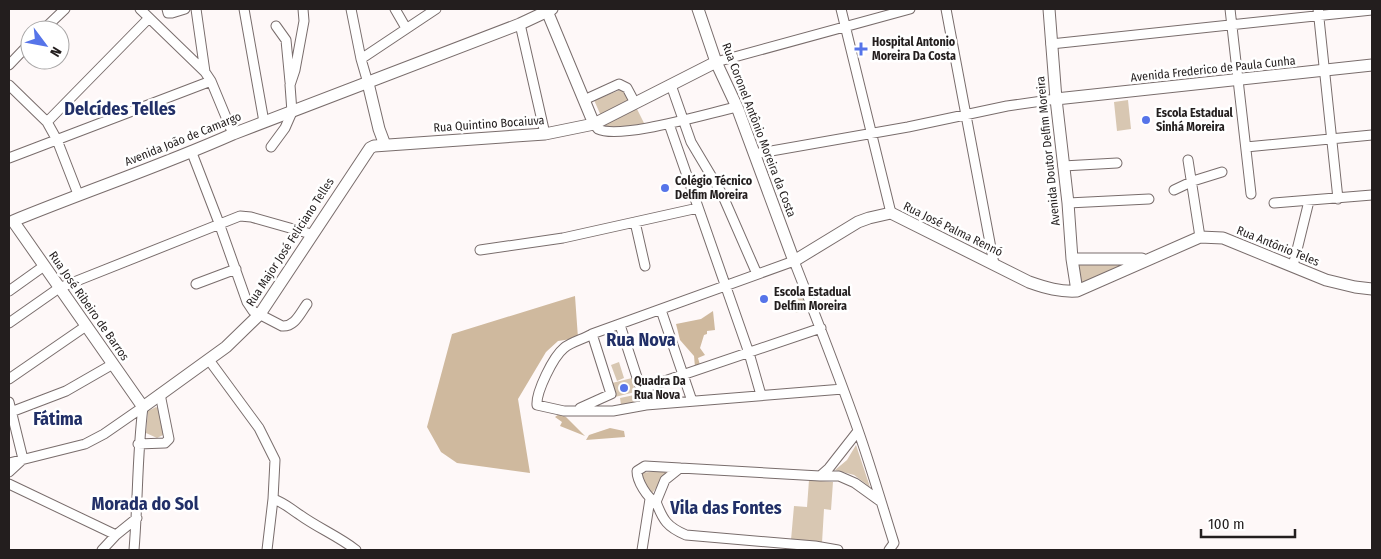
<svg xmlns="http://www.w3.org/2000/svg" width="1381" height="559" viewBox="0 0 1381 559" font-family="'Fira Sans Condensed',sans-serif">
	<style>
		.green { fill: #d8c7b2 }
		.forest { fill: #cfb99e }
		.lines { fill: none; stroke-linecap: round; stroke-linejoin: round }
		.minor-casing { stroke: #796d6c; stroke-width: 11 }
		.major-casing { stroke: #796d6c; stroke-width: 13 }
		.minor { stroke: #fff; stroke-width: 9 }
		.major { stroke: #fff; stroke-width: 11 }
		.poi-dot { fill: #5674e9; stroke: #fff; stroke-width: 2 }
		.labels { text-anchor: middle; dominant-baseline: central; stroke-width: 5; stroke-linejoin: round; paint-order: stroke }
		.poi-label { font-size: 12px; font-weight: bold; fill: #231e1e; stroke: #fff; text-anchor: start }
		.street-label { font-size: 12px; fill: #231e1e; stroke: #fff }
		.district-label { font-size: 18px; font-weight: bold; fill: #212f67; stroke: #fff }
	</style>
	<rect width="100%" height="100%" fill="#fef8f8"/>
	<!-- green -->
	<path class="green" d="M 623,89 L 630,103 L 601,116 L 594,100 Z
		M 1128,100 L 1131,129 L 1117,131 L 1114,102 Z
		M 636,107 L 646,127 L 601,127 L 600,126 Z
		M 1132,264 L 1080,284 L 1077,265 Z
		M 798,286 L 807,309 L 796,313 L 787,290 Z
		M 619,362 L 624,378 L 617,381 L 611,365 Z
		M 632,378 L 635,392 L 615,397 L 612,383 Z
		M 639,394 L 642,403 L 621,405 L 620,398 Z
		M 156,407 L 161,410 L 163,435 L 157,438 L 146,433 L 148,411 Z
		M 856,445 L 870,487 L 854,475 L 835,470 L 847,460 Z
		M 669,470 L 651,495 L 640,473 Z
		M 809,480 L 833,482 L 831,510 L 824,509 L 822,543 L 791,540 L 794,506 L 807,507 Z"/>
	<!-- forest -->
	<path class="forest" d="M 575,296 L 578,338 L 558,341 L 546,352 L 518,399 L 530,473 L 457,463 L 441,452 L 427,427 L 452,334 Z
		M 713,311 L 715,330 L 707,331 L 707,334 L 704,335 L 700,348 L 705,355 L 698,358 L 700,365 L 695,367 L 694,356 L 680,340 L 676,324 L 701,319 Z
		M 559,414 L 566,417 L 585,436 L 560,426 L 562,422 L 555,417 Z
		M 610,428 L 624,431 L 625,437 L 586,440 L 589,435 Z"/>
	<g class="lines">
		<defs>
			<path id="minor" d="M 140,9 L 205,72 L 211,81 L 233,134
				M 167,9 L 168,13 L 172,13 L 185,9
				M 196,9 L 205,72
				M 244,9 L 264,122
				M 351,9 L 361,59 L 368,83
				M 395,9 L 406,28
				M 841,9 L 891,213
				M 946,9 L 994,264
				M 1230,9 L 1251,194
				M 1318,9 L 1338,199
				M 520,24 L 545,134
				M 276,26 L 286,40 L 290,82
				M 43,30 L 65,9
				M 1051,44 L 1372,10
				M 361,59 L 436,9
				M 716,62 L 910,9
				M 9,65 L 30,43
				M 9,85 L 47,122 L 57,140 L 78,194
				M 671,85 L 691,142 L 722,194 L 757,274
				M 584,100 L 619,84 L 627,88 L 635,103
				M 47,122 L 149,18
				M 594,124 L 598,129 C 620,140 709,113 737,107
				M 669,124 L 749,353 L 761,395
				M 271,147 L 285,128 L 292,112 L 290,85 L 295,70 L 304,21 L 303,9
				M 1246,147 L 1372,135
				M 192,153 L 219,223 L 247,302 L 253,311 L 282,326 C 295,327 300,313 307,304
				M 754,154 L 908,127 L 1007,106 L 1056,99
				M 9,158 L 211,81
				M 1188,160 L 1200,237
				M 1063,166 L 1117,163
				M 1174,190 L 1193,181 L 1222,172
				M 1068,203 L 1149,199
				M 1274,203 L 1372,195
				M 635,222 L 645,266
				M 480,250 L 563,238 L 698,208
				M 1293,266 L 1309,201
				M 196,284 L 236,269
				M 9,291 L 44,266
				M 661,310 L 692,401
				M 9,323 L 59,288 L 240,216 L 251,217 L 311,234
				M 620,325 L 646,405
				M 209,360 L 259,428 L 275,460 L 273,499 L 267,550
				M 9,379 L 86,326
				M 641,389 L 821,328
				M 843,389 L 646,405 L 613,411 L 564,411 L 537,405 C 536,392 553,357 564,348 C 571,342 584,339 592,334 L 794,261 C 816,317 838,373 858,430 C 871,467 882,505 894,543 L 889,550
				M 9,402 L 23,459 L 9,472
				M 580,408 L 611,394 L 592,334
				M 11,412 L 66,391 L 113,364
				M 138,444 L 165,443 L 169,439 L 160,394
				M 9,463 L 85,444 L 104,434 L 143,407
				M 820,476 L 839,476 L 855,483 L 880,501
				M 9,484 L 116,535
				M 273,499 C 285,503 289,508 300,515 C 318,528 338,536 356,550
				M 656,502 C 647,498 637,481 637,471 L 645,466 L 820,476 L 829,468 L 858,431
				M 656,502 C 663,520 667,527 686,535 L 815,546 L 838,550
				M 656,502 L 665,480 L 680,468
				M 102,550 L 116,535 L 137,518
				M 134,550 C 138,502 137,455 143,407
				M 642,550 L 650,499"/>
			<path id="major" d="M 552,9 L 520,24 L 233,134 C 161,166 86,191 13,221 L 143,407 L 226,347 L 260,314 L 370,148 L 374,146 L 545,134 L 594,124 L 716,62
				M 698,9 L 716,62 L 737,107 L 794,261 L 858,222 L 869,218 L 891,213 L 1029,282 C 1046,288 1060,292 1077,291 L 1200,237 L 1223,238 L 1326,280 L 1355,287 L 1372,289
				M 1049,9 L 1056,99 L 1068,203 L 1072,259 L 1077,291
				M 547,11 L 594,124
				M 368,83 L 379,129 L 385,145
				M 1056,99 L 1372,65
				M 1072,259 L 1142,259"/>
		</defs>
		<!-- minor casing -->
		<use href="#minor" class="minor-casing"/>
		<!-- major casing -->
		<use href="#major" class="major-casing"/>
		<!-- minor -->
		<use href="#minor" class="minor"/>
		<!-- major -->
		<use href="#major" class="major"/>
	</g>
	<!-- markers -->
	<g class="poi-dot">
		<path d="M858.5 41.5h5v5h5v5h-5v5h-5v-5h-5v-5h5z"/>
		<circle cx="1146" cy="120" r="5"/>
		<circle cx="665" cy="188" r="5"/>
		<circle cx="764" cy="299" r="5"/>
		<circle cx="624" cy="388" r="5"/>
	</g>
	<g class="labels">
		<!-- poi labels -->
		<g class="poi-label">
			<text x="872" y="42">Hospital Antonio<tspan x="872" dy="14">Moreira Da Costa</tspan></text>
			<text x="1156" y="113">Escola Estadual<tspan x="1156" dy="14">Sinhá Moreira</tspan></text>
			<text x="675" y="181">Colégio Técnico<tspan x="675" dy="14">Delfim Moreira</tspan></text>
			<text x="774" y="292">Escola Estadual<tspan x="774" dy="14">Delfim Moreira</tspan></text>
			<text x="634" y="381">Quadra Da<tspan x="634" dy="14">Rua Nova</tspan></text>
		</g>
		<!-- street labels -->
		<g class="street-label">
			<text transform="translate(1213 69) rotate(-6)">Avenida Frederico de Paula Cunha</text>
			<text transform="translate(489 124) rotate(-4)">Rua Quintino Bocaiuva</text>
			<text transform="translate(759 130) rotate(69)">Rua Coronel Antônio Moreira da Costa</text>
			<text transform="translate(183 139) rotate(-22)">Avenida João de Camargo</text>
			<text transform="translate(1048 151) rotate(-96)">Avenida Doutor Delfim Moreira</text>
			<text transform="translate(953 229) rotate(26)">Rua José Palma Rennó</text>
			<text transform="translate(290 242) rotate(-57)">Rua Major José Feliciano Telles</text>
			<text transform="translate(1278 246) rotate(22)">Rua Antônio Teles</text>
			<text transform="translate(89 306) rotate(55)">Rua José Ribeiro de Barros</text>
		</g>
		<!-- district labels -->
		<g class="district-label">
			<text x="120" y="109">Delcídes Telles</text>
			<text x="641" y="340">Rua Nova</text>
			<text x="58" y="419">Fátima</text>
			<text x="145" y="504">Morada do Sol</text>
			<text x="726" y="508">Vila das Fontes</text>
		</g>
	</g>
	<!-- border -->
	<rect width="1381" height="559" fill="none" stroke="#231e1e" stroke-width="20"/>
	<!-- north arrow -->
	<g transform="translate(45 45) rotate(122)"><circle r="24" fill="#ffffff" stroke="#a7a5a5"/>
	<path d="M0-4L9 19L0 12L-9 19Z" fill="#5674e9"/>
	<text y="-8" font-size="14" font-weight="bold" text-anchor="middle" fill="#231e1e">N</text>
	</g>
	<!-- scale -->
	<path d="M1201 529v8h94v-8" fill="none" stroke="#231e1e" stroke-width="2.5"/>
	<text x="1208" y="529" font-size="15" fill="#231e1e" stroke="#ffffff" stroke-width="4" paint-order="stroke">100 m</text>
</svg>
